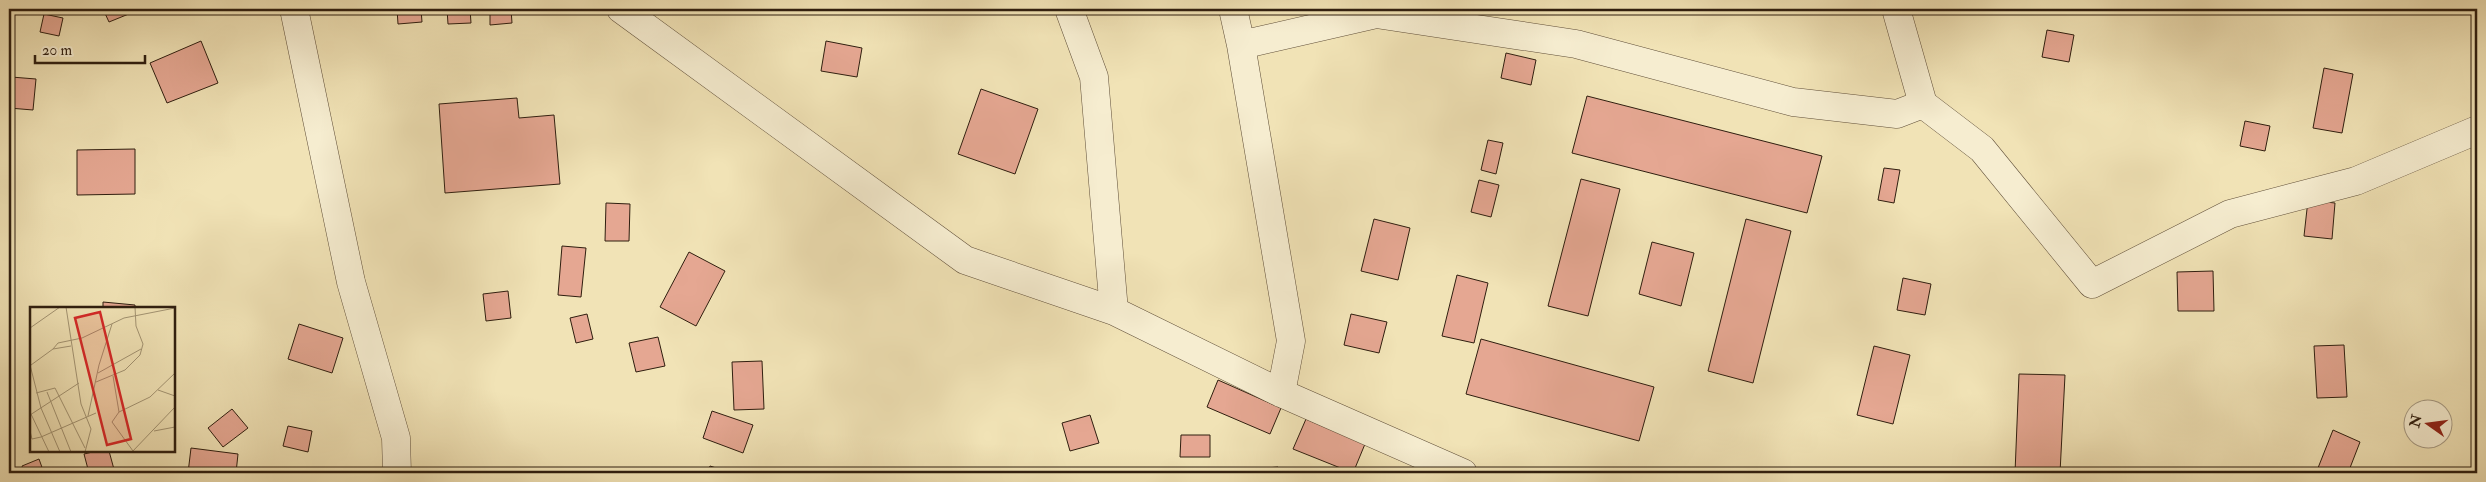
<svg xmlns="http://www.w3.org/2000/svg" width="2486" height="482" viewBox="0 0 2486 482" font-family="'IM FELL Double Pica',serif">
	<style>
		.building { fill: #e5a792; stroke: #2f1e0f }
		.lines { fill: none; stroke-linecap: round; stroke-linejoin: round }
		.minor-casing { stroke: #604f39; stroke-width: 29 }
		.minor { stroke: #f6edd0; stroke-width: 28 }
		.inset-road { fill: none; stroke: #a39473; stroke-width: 1 }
		.view { fill: #d62828; fill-opacity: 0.15; stroke: #d62828; stroke-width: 2.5 }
		.inset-edge { fill: none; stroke: #2f1e0f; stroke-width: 2.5 }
	</style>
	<rect width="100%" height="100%" fill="#f1e3b6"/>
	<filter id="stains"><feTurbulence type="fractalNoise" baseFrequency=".004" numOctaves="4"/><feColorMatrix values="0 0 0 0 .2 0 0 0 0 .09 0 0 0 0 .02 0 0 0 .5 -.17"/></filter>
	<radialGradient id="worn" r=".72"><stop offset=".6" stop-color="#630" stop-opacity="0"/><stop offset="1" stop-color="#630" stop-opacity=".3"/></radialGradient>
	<!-- building -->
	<path class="building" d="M 103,9 L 141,9 L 109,22 Z
		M 397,9 L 421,9 L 422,22 L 398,24 Z
		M 447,9 L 470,9 L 471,23 L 448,24 Z
		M 490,9 L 511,9 L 512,23 L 490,25 Z
		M 44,14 L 63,18 L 59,36 L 40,32 Z
		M 2047,30 L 2074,35 L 2069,62 L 2042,57 Z
		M 201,41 L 218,83 L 167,103 L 150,63 Z
		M 826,41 L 862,48 L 857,77 L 821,71 Z
		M 1506,53 L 1536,60 L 1531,85 L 1501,78 Z
		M 2324,68 L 2353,74 L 2342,133 L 2313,128 Z
		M 11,77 L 36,79 L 33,110 L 9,108 Z
		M 981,89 L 1038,109 L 1015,174 L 958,154 Z
		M 1587,96 L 1822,156 L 1807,213 L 1572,153 Z
		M 517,98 L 519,118 L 554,115 L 560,184 L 445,193 L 439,104 Z
		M 2245,121 L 2270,126 L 2265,151 L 2240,146 Z
		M 1488,140 L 1503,143 L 1496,174 L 1481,170 Z
		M 135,149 L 135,194 L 77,195 L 77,150 Z
		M 1884,168 L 1900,170 L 1894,203 L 1878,200 Z
		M 1581,179 L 1620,189 L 1588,316 L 1548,306 Z
		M 1479,180 L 1499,185 L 1491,217 L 1471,212 Z
		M 2308,200 L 2335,203 L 2332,239 L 2304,236 Z
		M 606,203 L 630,204 L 629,241 L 605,241 Z
		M 1374,219 L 1410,228 L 1398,280 L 1361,271 Z
		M 1746,219 L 1791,231 L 1753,383 L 1708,371 Z
		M 1652,242 L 1694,253 L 1681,306 L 1639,294 Z
		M 562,246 L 586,248 L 581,297 L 558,295 Z
		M 689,252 L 725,271 L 696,326 L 660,307 Z
		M 2213,271 L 2214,311 L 2178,311 L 2177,272 Z
		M 1457,275 L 1488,283 L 1474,343 L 1442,336 Z
		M 1903,278 L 1931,284 L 1925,315 L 1897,310 Z
		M 508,291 L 511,318 L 486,321 L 483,294 Z
		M 103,302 L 135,305 L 135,308 L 103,308 Z
		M 587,314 L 593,339 L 576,343 L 570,318 Z
		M 1351,314 L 1387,322 L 1379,353 L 1344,345 Z
		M 299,324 L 343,338 L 332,373 L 288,359 Z
		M 658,337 L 665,366 L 636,372 L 629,343 Z
		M 1481,339 L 1654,387 L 1639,441 L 1466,394 Z
		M 2344,345 L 2347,397 L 2317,398 L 2314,346 Z
		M 1874,346 L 1910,355 L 1893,424 L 1857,415 Z
		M 762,361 L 764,409 L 734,410 L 732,362 Z
		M 2019,374 L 2065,375 L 2060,473 L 2015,473 Z
		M 1218,380 L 1281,408 L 1270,434 L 1207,407 Z
		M 232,409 L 248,428 L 223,447 L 208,428 Z
		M 712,411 L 753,425 L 743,453 L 703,438 Z
		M 1090,415 L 1099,443 L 1070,451 L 1062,423 Z
		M 1306,419 L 1365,444 L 1353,473 L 1293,449 Z
		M 288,426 L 312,431 L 308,452 L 283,446 Z
		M 2333,430 L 2360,442 L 2348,473 L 2316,473 Z
		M 1181,435 L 1210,435 L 1210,457 L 1180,457 Z
		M 191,448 L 238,454 L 236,473 L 188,473 Z
		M 97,451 L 109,451 L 115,473 L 89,473 L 84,454 Z
		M 39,459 L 44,473 L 24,473 L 22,466 Z
		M 710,466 L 732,473 L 707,473 Z
		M 1278,467 L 1278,473 L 1244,473 L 1244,470 Z"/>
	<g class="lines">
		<defs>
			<path id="minor" d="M 294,9 L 351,282 L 396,438 L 397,473
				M 621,9 L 965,260 L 1114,311 L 1281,393 L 1463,473
				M 1069,9 L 1094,77 L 1114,311
				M 1233,9 L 1241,45 L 1291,341 L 1281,393
				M 1896,9 L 1923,104 L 1982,149 L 2092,284 L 2230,214 L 2356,181 L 2477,130
				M 1241,45 L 1376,14 L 1576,44 L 1793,102 L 1897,114 L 1923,104"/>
		</defs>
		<!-- minor casing -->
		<use href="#minor" class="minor-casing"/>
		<!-- minor -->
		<use href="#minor" class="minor"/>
	</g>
	<!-- overview -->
	<g transform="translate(30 307)">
		<rect width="145" height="145" fill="#f1e3b6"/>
		<path class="inset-road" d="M 36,0 L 51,97 L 61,122 L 55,145M 0,21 L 30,0M 23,42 L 28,36 L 52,31 L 94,11 L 145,1M 0,58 L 11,101 L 30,145M 1,58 L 23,42 L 41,39M 68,66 L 111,42M 83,69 L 89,105M 66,75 L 95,63 L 110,48 L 113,37 L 106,19 L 105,0M 128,83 L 145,89M 17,85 L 41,145M 6,86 L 25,81 L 55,141M 1,107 L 19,145M 0,108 L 49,76M 58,109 L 69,58 L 82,17M 0,124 L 2,132 L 11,130 L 66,106M 124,124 L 145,120M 103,144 L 82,115 L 89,105 L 120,90 L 145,66M 102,145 L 145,100"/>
		<path class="view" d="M 70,5 L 101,132 L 77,138 L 45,11 Z"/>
		<rect width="145" height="145" class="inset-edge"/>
	</g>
	<!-- margin -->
	<rect width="2486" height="482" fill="none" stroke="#f1e3b6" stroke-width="30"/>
	<rect x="10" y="10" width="2466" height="462" fill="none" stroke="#2f1e0f" stroke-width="2.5"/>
	<rect x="15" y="15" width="2456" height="452" fill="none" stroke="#2f1e0f"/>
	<!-- north arrow -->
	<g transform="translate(2428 424) rotate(284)"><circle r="24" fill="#f6edd0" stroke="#a69a83"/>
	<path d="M0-4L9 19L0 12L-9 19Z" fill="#8f2418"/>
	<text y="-8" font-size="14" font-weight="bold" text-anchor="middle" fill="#2f1e0f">N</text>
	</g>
	<!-- scale -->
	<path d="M35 55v8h110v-8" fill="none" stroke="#2f1e0f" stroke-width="2.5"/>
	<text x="42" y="55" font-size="15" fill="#2f1e0f" stroke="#f6edd0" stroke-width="4" paint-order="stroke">20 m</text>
	<rect width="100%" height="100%" filter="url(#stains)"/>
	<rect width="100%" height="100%" fill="url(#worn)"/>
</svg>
